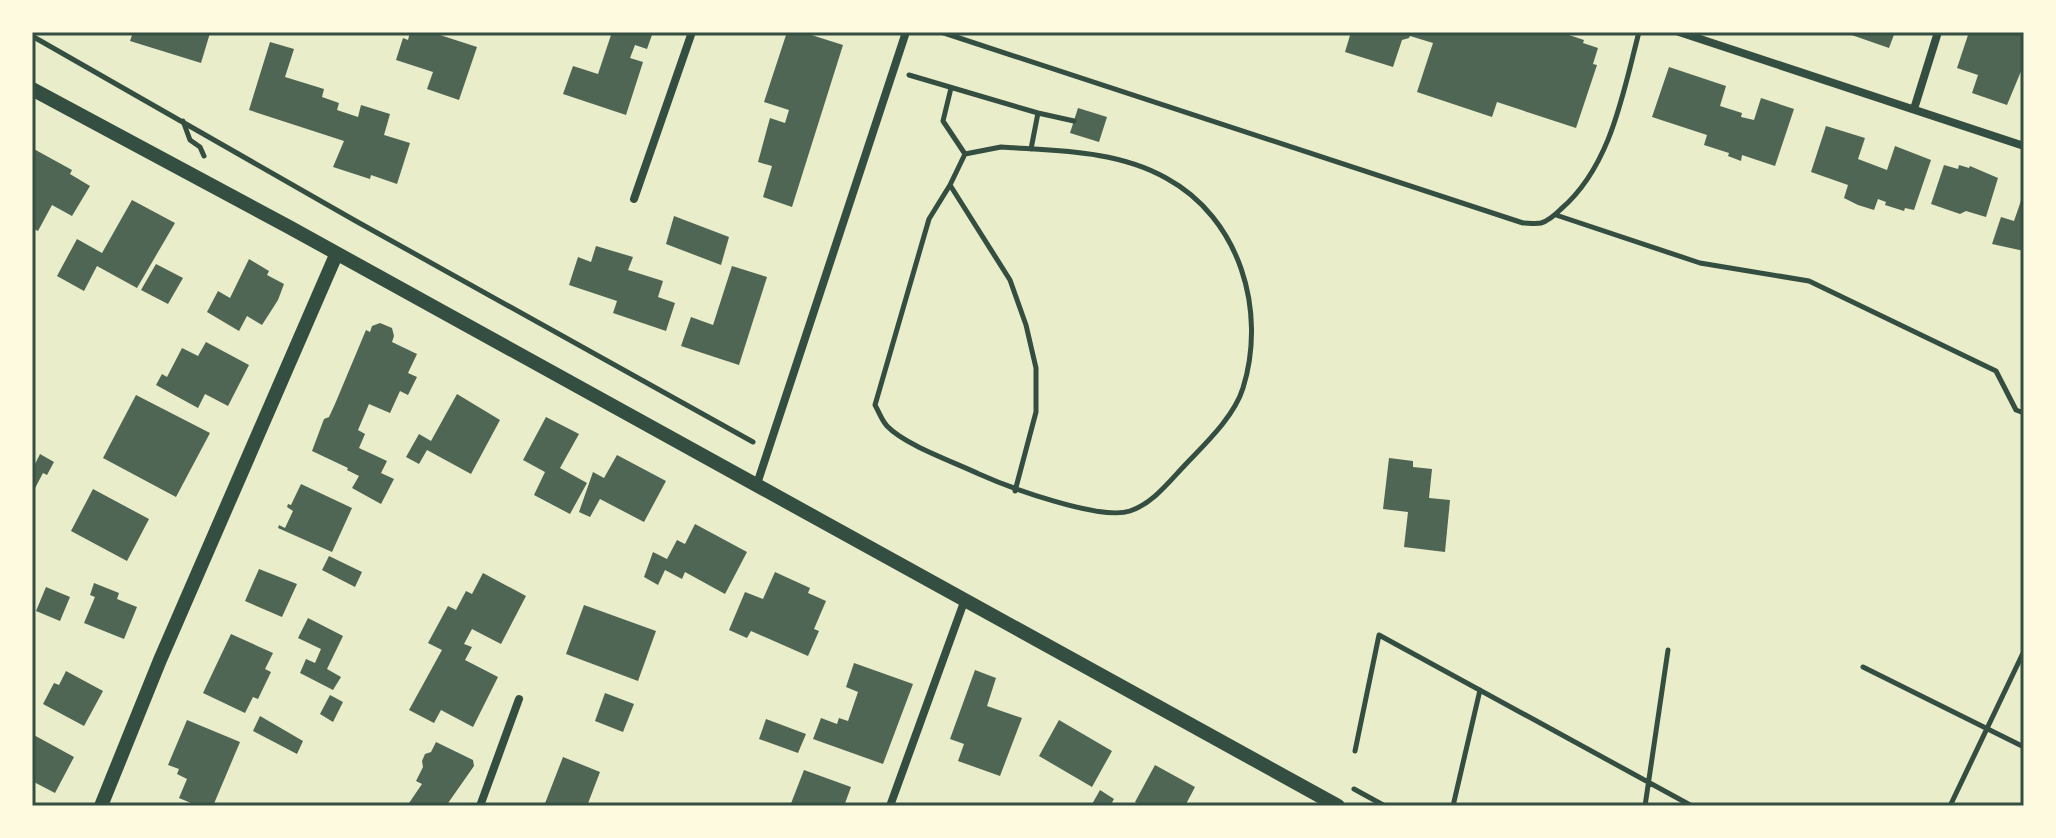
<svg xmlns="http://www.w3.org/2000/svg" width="2056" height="838" viewBox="0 0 2056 838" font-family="Roboto,sans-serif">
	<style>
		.building { fill: #4f6655 }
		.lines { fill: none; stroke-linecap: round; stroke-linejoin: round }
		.path { stroke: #344e41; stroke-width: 5 }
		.minor { stroke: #344e41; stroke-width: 8 }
		.tertiary { stroke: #344e41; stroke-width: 14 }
		.neatline { fill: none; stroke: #344e41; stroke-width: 3 }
	</style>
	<rect width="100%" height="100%" fill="#e9edc9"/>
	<!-- building -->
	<path class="building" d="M 133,32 L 208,32 L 210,33 L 201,63 L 130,41 Z
		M 410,32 L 441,32 L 440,35 L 477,47 L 459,100 L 427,89 L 433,72 L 396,60 L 403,38 L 408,40 Z
		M 612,32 L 653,32 L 647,49 L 635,45 L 630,58 L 643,62 L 626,115 L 563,94 L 573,66 L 598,74 Z
		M 787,32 L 802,32 L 843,45 L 792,207 L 763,197 L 772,166 L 758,162 L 770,118 L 785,123 L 789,110 L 764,102 Z
		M 1351,32 L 1560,32 L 1584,40 L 1583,43 L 1598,48 L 1593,64 L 1597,65 L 1576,128 L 1497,102 L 1492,117 L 1417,92 L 1433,43 L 1410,36 L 1409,38 L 1402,40 L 1393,67 L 1345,52 Z
		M 1843,32 L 1895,32 L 1889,48 Z
		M 1969,32 L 2024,32 L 2024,64 L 2007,105 L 1972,93 L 1978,75 L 1957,68 Z
		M 270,42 L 294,49 L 285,77 L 324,89 L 322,97 L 339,103 L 337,110 L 358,117 L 361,105 L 390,114 L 384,135 L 410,143 L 397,184 L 371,175 L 370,179 L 333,167 L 344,141 L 249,110 Z
		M 1669,67 L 1726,86 L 1720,106 L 1742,113 L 1741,117 L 1754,120 L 1761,98 L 1794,109 L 1775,166 L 1742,155 L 1741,161 L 1728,156 L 1729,153 L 1704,145 L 1707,135 L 1652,117 Z
		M 1078,108 L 1107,117 L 1099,142 L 1070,133 Z
		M 1826,126 L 1865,138 L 1858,159 L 1887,170 L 1895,146 L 1931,160 L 1914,210 L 1905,208 L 1904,211 L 1885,205 L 1886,202 L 1878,199 L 1874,210 L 1858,205 L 1844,198 L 1848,185 L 1811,172 Z
		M 32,148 L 72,170 L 70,174 L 90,186 L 72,216 L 52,205 L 38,231 L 32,228 Z
		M 1944,165 L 1958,169 L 1959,165 L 1969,168 L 1970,166 L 1998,178 L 1986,217 L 1966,211 L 1960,214 L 1931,204 Z
		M 2024,192 L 2024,251 L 1992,244 L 2001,217 L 2014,221 Z
		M 132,200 L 175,223 L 137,288 L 97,266 L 84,291 L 57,276 L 77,239 L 102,253 Z
		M 674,216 L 729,237 L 721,265 L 666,244 Z
		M 596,246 L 633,257 L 628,270 L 663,281 L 658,297 L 675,303 L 666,331 L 613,313 L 617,301 L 569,285 L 578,257 L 591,262 Z
		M 249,259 L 269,271 L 267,275 L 284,284 L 278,300 L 262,325 L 247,316 L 239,331 L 207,312 L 218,291 L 230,298 Z
		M 156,264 L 183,278 L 168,304 L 141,290 Z
		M 732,266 L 767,277 L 739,365 L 681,346 L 691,317 L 713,325 Z
		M 380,323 L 392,328 L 394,336 L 392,342 L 417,354 L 408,373 L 417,377 L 408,395 L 400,391 L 390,413 L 369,404 L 358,430 L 365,434 L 359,448 L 387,461 L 381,473 L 394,479 L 381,504 L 352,488 L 359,476 L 347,470 L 348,468 L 312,451 L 324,419 L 329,417 L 335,404 L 366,330 L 370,332 L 372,326 Z
		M 206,342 L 249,365 L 228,406 L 205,394 L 198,408 L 156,385 L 162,374 L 167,377 L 182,348 L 198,356 Z
		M 457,394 L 500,420 L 471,474 L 427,450 L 419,464 L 406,457 L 419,434 L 431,441 Z
		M 136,395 L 210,433 L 176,497 L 103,458 Z
		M 546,417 L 579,434 L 560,468 L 587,483 L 570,514 L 534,495 L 545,472 L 523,460 Z
		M 40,454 L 54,462 L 47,475 L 43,473 L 32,494 L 32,462 L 35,464 Z
		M 617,455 L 666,481 L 644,522 L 600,499 L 590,517 L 579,512 L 593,472 L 604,478 Z
		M 1389,458 L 1413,461 L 1413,467 L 1432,469 L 1429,498 L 1450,500 L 1445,552 L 1404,547 L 1408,512 L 1383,509 Z
		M 301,484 L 352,508 L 332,552 L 278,528 L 279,525 L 285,528 L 293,511 L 287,507 L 288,504 L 291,505 Z
		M 93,489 L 149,519 L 127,561 L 71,531 Z
		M 695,524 L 747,552 L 725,594 L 685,572 L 682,579 L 665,570 L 658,585 L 644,577 L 653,552 L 667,559 L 677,540 L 685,544 Z
		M 329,556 L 362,572 L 355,587 L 322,570 Z
		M 259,569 L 297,584 L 282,617 L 245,601 Z
		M 775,572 L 810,588 L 808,593 L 826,601 L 814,629 L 819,631 L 808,656 L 751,631 L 747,638 L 729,630 L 745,592 L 763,599 Z
		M 483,573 L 526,596 L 501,644 L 472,629 L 464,644 L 472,647 L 465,660 L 498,677 L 473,727 L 441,710 L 434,723 L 409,710 L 442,650 L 428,643 L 448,606 L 456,610 L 466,591 L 472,594 Z
		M 94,583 L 119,593 L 117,599 L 137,607 L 124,639 L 84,623 L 95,597 L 90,595 Z
		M 46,587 L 70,597 L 60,621 L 36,611 Z
		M 584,605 L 656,631 L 638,681 L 566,654 Z
		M 308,618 L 343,636 L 327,669 L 341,677 L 333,690 L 300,673 L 306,659 L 315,663 L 321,649 L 298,638 Z
		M 231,634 L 273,653 L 265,669 L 271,672 L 258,699 L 253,697 L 245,713 L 203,693 Z
		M 854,663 L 913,684 L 883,764 L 813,739 L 821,718 L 837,724 L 839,718 L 848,721 L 858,692 L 846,687 Z
		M 975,670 L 996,678 L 987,706 L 1022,718 L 1000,776 L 958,761 L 964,744 L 950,739 Z
		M 66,671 L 103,691 L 84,726 L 43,704 L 54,683 L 59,685 Z
		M 605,693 L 634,704 L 623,732 L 595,721 Z
		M 330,695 L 343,702 L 333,722 L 320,714 Z
		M 260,716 L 303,741 L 297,754 L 253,731 Z
		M 766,719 L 806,734 L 798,753 L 759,739 Z
		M 187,720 L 240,742 L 213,806 L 198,806 L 179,798 L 187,779 L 177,774 L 179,769 L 168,765 Z
		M 1059,720 L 1112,751 L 1092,787 L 1039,756 Z
		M 32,734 L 74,757 L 55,793 L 32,781 Z
		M 436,742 L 473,760 L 474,766 L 446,806 L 407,806 L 422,784 L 416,781 L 423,767 L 422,761 L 425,754 L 431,752 Z
		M 563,757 L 600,772 L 587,806 L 544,806 Z
		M 1155,765 L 1195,787 L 1185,806 L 1143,806 L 1135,802 Z
		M 804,770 L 851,787 L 844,806 L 790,806 Z
		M 1100,790 L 1114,799 L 1110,806 L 1091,806 Z"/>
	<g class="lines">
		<!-- path -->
		<path class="path" d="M 941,32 L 1523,223 C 1528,223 1536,224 1541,223 C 1548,221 1556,214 1561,209 C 1611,166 1623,93 1639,32
			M 32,36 L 354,220 L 753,442
			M 909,75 L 1038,113 L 1074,121
			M 951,88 L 943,121 L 965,154
			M 183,121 L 190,140 L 200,147 L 204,156
			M 1001,147 C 1056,151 1117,150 1166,178 C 1240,218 1267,311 1243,388 C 1234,417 1205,444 1185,465 C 1168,483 1153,503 1130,511 C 1100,521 1008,487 979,474 C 954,462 905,445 887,426 C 882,421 879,412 875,405 L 929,219 L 950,185 L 965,154 Z
			M 1031,149 L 1038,113
			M 950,185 L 1010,280 L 1026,325 L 1036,368 L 1036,412 L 1015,491
			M 1556,215 L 1700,263 L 1809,281 L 1996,371 L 2016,410 L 2024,413
			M 1863,667 L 2024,747
			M 1355,751 L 1379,635 L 1692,806
			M 1354,789 L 1385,806
			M 1453,806 L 1480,690
			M 1645,806 L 1668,650
			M 1950,806 L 2024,651"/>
		<!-- minor -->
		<path class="minor" d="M 1679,32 L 2024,146
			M 1914,109 L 1938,32
			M 634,199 L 692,32
			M 756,487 L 906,32
			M 480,806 L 519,699
			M 890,806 L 964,602"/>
		<!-- tertiary -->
		<path class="tertiary" d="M 32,89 L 289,227 L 1338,806
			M 101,806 L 160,660 L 336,255"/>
	</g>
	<!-- border -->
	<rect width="2056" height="838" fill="none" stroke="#fefae0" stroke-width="68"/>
	<rect x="34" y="34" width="1988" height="770" class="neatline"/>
</svg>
